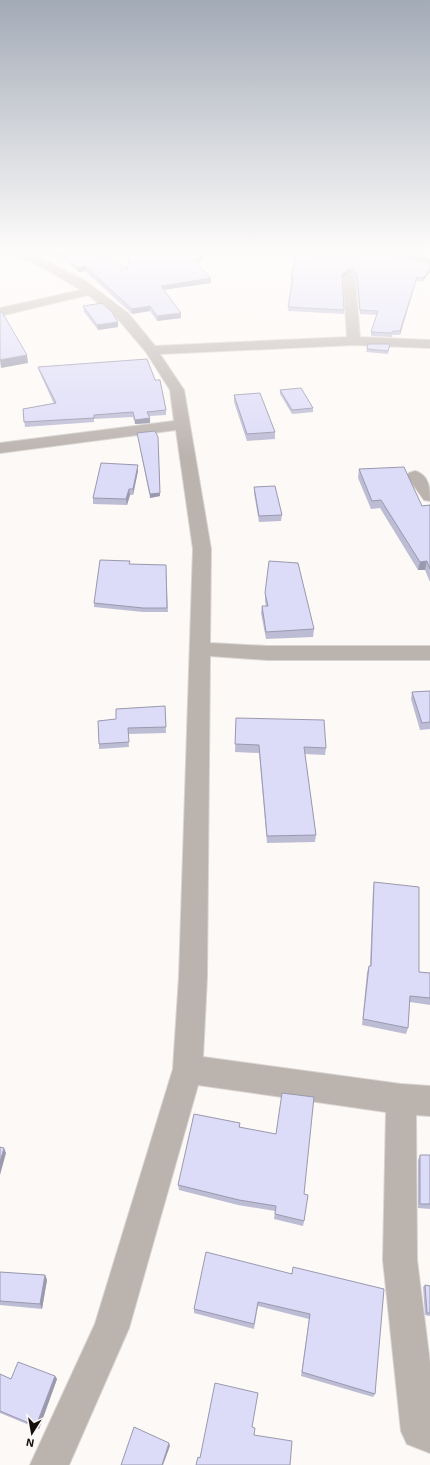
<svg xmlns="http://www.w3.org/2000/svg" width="430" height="1465" viewBox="0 0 430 1465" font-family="'Exo 2',sans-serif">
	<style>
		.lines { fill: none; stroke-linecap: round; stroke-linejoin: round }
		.minor-casing { stroke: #d8d4d1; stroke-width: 2 }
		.minor { fill: #bbb3ae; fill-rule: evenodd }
		.wall { fill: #bdbcd5 }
		.shaded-wall { fill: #9a99ae }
		.building { fill: #dcdbf8; stroke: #9a99ae }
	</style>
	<rect width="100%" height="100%" fill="#fdf9f6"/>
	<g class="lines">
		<defs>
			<path id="minor" d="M 9,252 L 25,252 L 48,262 L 84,280 L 128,313 L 155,346 L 347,337 L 343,278 L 349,274 L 355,278 L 360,337 L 430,340 L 430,348 L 354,345 L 160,354 L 184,390 L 211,549 L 210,643 L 267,646 L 430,646 L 430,660 L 267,660 L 210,656 L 207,977 L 203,1057 L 401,1084 L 430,1086 L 430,1116 L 416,1115 L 417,1260 L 430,1363 L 430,1453 L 407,1444 L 401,1431 L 383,1260 L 386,1112 L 198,1085 L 129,1328 L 69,1465 L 30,1465 L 95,1324 L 173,1069 L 179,977 L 193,549 L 176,430 L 0,453 L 0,443 L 174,421 L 170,390 L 146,352 L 118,319 L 88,295 L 0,316 L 0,308 L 81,290 L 40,266 L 11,254 Z
				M 370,252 L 394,252 L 430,259 L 430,265 L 376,255 Z
				M 415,471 C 429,475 430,488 430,501 L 424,500 L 407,476 L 409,473 Z"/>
		</defs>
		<!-- minor casing -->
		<use href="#minor" class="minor-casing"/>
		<!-- minor -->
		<use href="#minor" class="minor"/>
	</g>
	<!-- wall -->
	<path class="wall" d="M 47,252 L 96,252 L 127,269 L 131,252 L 207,252 L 198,264 L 196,263 L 211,278 L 211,283 L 164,290 L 181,318 L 157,321 L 150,311 L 132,314 L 85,271 L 78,272 L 62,256 L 55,257 Z
		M 356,259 L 430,263 L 430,272 L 422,282 L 416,281 L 400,335 L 392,335 L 392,337 L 371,336 L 371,332 L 376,315 L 360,314 L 356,278 L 350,273 L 342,278 L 344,310 L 344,314 L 288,311 L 292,281 L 291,281 L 291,277 Z
		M 83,306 L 118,322 L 118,327 L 98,330 L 84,312 Z
		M 389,348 L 388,354 L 366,352 L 367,349 Z
		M 38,367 L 166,410 L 166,415 L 149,416 L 150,423 L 135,424 L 133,417 L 94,419 L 94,422 L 25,427 L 23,409 L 54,404 L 39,371 Z
		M 280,390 L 313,408 L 313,412 L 292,414 L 280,394 Z
		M 234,395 L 275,432 L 275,439 L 247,441 L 234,402 Z
		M 137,433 L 160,496 L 150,498 Z
		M 359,469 L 422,506 L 430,505 L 430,582 L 425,570 L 418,570 L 380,508 L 371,509 L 358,478 Z
		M 138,471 L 133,495 L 130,495 L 127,505 L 93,504 L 93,498 Z
		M 254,487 L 282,515 L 281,521 L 259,522 L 254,493 Z
		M 130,564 L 166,565 L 168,612 L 143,612 L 94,607 L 94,603 Z
		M 265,593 L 314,629 L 313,637 L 266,639 L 261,613 L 262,606 L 266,606 L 265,601 Z
		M 430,691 L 430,729 L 420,730 L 411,699 L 412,692 Z
		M 165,706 L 166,733 L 128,734 L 129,747 L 99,749 L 99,744 L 116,719 Z
		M 236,718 L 326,748 L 325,755 L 305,754 L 316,835 L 315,842 L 267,843 L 259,753 L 235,752 Z
		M 374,882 L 419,972 L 430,973 L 430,1005 L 410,1002 L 408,1028 L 406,1034 L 362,1025 L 367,972 L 369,966 L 370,966 L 373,889 Z
		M 240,1123 L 240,1127 L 304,1194 L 304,1221 L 303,1226 L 274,1219 L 275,1211 L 238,1205 L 179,1190 L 178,1185 Z
		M 420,1155 L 430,1155 L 430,1209 L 418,1208 L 418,1160 Z
		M 0,1272 L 45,1275 L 47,1280 L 42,1309 L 0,1305 Z
		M 292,1273 L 375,1394 L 373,1397 L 301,1376 L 309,1319 L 258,1306 L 254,1329 L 194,1313 L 194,1309 Z
		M 425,1285 L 430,1286 L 430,1316 L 425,1315 L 423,1287 Z
		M 0,1374 L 11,1379 L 55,1376 L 57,1379 L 39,1429 L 0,1413 Z"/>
	<!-- shaded-wall -->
	<path class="shaded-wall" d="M 59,252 L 61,252 L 62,256 L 55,257 L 55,253 Z
		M 204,252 L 207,252 L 198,264 L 198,259 Z
		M 85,266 L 85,271 L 78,272 L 77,268 Z
		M 350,269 L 350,273 L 342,278 L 342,274 Z
		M 430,269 L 430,272 L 422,282 L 423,278 Z
		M 417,277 L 416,281 L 400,335 L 400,331 Z
		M 211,278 L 211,283 L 161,290 L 161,286 Z
		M 150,306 L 150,311 L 132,314 L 132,309 Z
		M 181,313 L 181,318 L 157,321 L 157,316 Z
		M 118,322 L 118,327 L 98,330 L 97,325 Z
		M 27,355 L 28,363 L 1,368 L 0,360 Z
		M 150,418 L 150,423 L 135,424 L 135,420 Z
		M 158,437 L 160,496 L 150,498 L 150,494 Z
		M 138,465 L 138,471 L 133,495 L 133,489 Z
		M 129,489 L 130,495 L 127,505 L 126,499 Z
		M 427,561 L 425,570 L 418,570 L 420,562 Z
		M 4,1148 L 6,1153 L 0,1175 L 0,1162 Z
		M 45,1275 L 47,1280 L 42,1309 L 40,1304 Z
		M 55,1376 L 57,1379 L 39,1429 L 36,1426 Z
		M 169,1443 L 170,1446 L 163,1465 L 162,1465 Z"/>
	<!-- building -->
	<path class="building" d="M 62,252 L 96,252 L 127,269 L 131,252 L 204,252 L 198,259 L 192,259 L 211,278 L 161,286 L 181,313 L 157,316 L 150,306 L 132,309 L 85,266 L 77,268 Z
		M 357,252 L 377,253 L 430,263 L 430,269 L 423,278 L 417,277 L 400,331 L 393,331 L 392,333 L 371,332 L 378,311 L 360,310 L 357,274 L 350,269 L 342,274 L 344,310 L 288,307 L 293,277 L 291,277 L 296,254 L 356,259 Z
		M 102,303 L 112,312 L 118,322 L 97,325 L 83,306 Z
		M 0,312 L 2,312 L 27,355 L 0,360 Z
		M 368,344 L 390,344 L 388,351 L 367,349 Z
		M 147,359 L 155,380 L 160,380 L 166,410 L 147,412 L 150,418 L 135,420 L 133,412 L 94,415 L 94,418 L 24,422 L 23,409 L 56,403 L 38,367 Z
		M 301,388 L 313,408 L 292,410 L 280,390 Z
		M 260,393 L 275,432 L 247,434 L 234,395 Z
		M 155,431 L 158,437 L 160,493 L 150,494 L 137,433 Z
		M 101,463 L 138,465 L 133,489 L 129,489 L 126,499 L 93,498 Z
		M 404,467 L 422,506 L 430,505 L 430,569 L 427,561 L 420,562 L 381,500 L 372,501 L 359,469 Z
		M 275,486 L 282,515 L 259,516 L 254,487 Z
		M 100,560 L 130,561 L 129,564 L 166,565 L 167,608 L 143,608 L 94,603 Z
		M 269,561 L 298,563 L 314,629 L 266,632 L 262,606 L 268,606 L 265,593 Z
		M 430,691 L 430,722 L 422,723 L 412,692 Z
		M 165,706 L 166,727 L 128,728 L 129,742 L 99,744 L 98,721 L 116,719 L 116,709 Z
		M 236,718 L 324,720 L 326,748 L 304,747 L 316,835 L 267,836 L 259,745 L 235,744 Z
		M 374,882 L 419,887 L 419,972 L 430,973 L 430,998 L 410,996 L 408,1028 L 363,1019 L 369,966 L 371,966 Z
		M 282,1093 L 314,1097 L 304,1194 L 308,1195 L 304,1221 L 275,1214 L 276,1206 L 239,1200 L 178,1185 L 194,1114 L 240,1123 L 239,1127 L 276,1134 Z
		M 0,1147 L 4,1148 L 0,1162 Z
		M 420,1155 L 430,1155 L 430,1204 L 420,1204 Z
		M 206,1252 L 292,1274 L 293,1267 L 384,1289 L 375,1394 L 302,1372 L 310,1314 L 258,1302 L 254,1324 L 194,1309 Z
		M 0,1272 L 45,1275 L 40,1304 L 0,1301 Z
		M 425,1285 L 430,1286 L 430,1313 L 427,1313 Z
		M 18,1362 L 55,1376 L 36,1426 L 0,1411 L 0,1374 L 11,1379 Z
		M 215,1383 L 258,1393 L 252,1427 L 255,1428 L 254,1435 L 292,1441 L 290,1465 L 196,1465 L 198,1457 L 200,1458 Z
		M 134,1427 L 169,1443 L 162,1465 L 121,1465 Z"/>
	<!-- sky -->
	<linearGradient id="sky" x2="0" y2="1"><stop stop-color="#a3abb7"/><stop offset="0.55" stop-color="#fefcfb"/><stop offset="1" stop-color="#fefcfb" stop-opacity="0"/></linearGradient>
	<rect width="430" height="457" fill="url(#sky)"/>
	<!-- north arrow -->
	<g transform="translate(32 1433) rotate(191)" stroke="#fdf9f6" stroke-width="3" paint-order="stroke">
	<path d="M0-3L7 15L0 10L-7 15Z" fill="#16100c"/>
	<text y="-6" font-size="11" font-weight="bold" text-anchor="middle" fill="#16100c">N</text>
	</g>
</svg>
